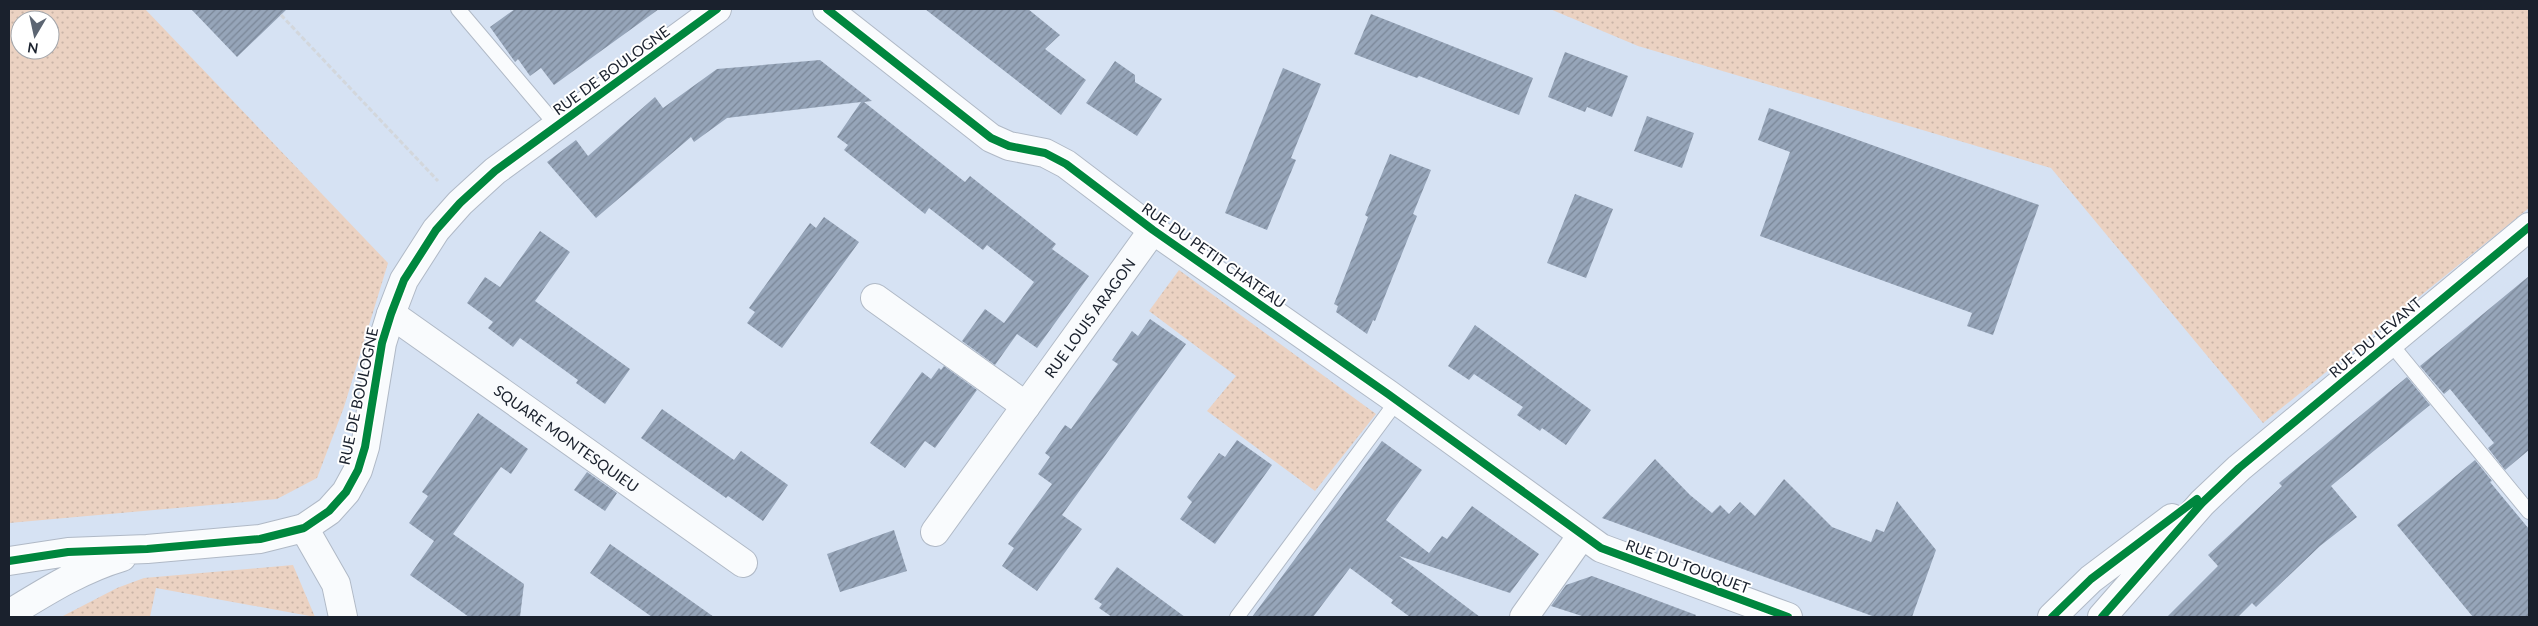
<svg xmlns="http://www.w3.org/2000/svg" width="2538" height="626" viewBox="0 0 2538 626" font-family="Lato,sans-serif">
	<style>
		.grass { fill: url(#grass-dots); fill-rule: evenodd }
		.building { fill: url(#building-hatch) }
		.lines { fill: none; stroke-linecap: round; stroke-linejoin: round }
		.service-casing { stroke: #b0b9c6; stroke-width: 16 }
		.minor-casing { stroke: #b0b9c6; stroke-width: 30 }
		.tertiary-casing { stroke: #b0b9c6; stroke-width: 30 }
		.primary-casing { stroke: #b0b9c6; stroke-width: 30 }
		.path { stroke: #d3d7dc; stroke-width: 3; stroke-dasharray: 5 2.5; stroke-linecap: butt }
		.service { stroke: #f9fbfd; stroke-width: 14 }
		.minor { stroke: #f9fbfd; stroke-width: 28 }
		.tertiary { stroke: #f9fbfd; stroke-width: 28 }
		.primary { stroke: #f9fbfd; stroke-width: 28 }
		.cycleway-casing { stroke: #fff; stroke-width: 11 }
		.cycleway { stroke: #00873e; stroke-width: 8 }
		.labels { text-anchor: middle; dominant-baseline: central; stroke-width: 4; stroke-linejoin: round; paint-order: stroke }
		.street-label { font-size: 15px; fill: #1a212d; stroke: #fff }
	</style>
	<defs>
		<pattern id="grass-dots" width="8" height="8" patternUnits="userSpaceOnUse" patternTransform="scale(1.25)"><rect width="8" height="8" fill="#ebd2c2"/><path d="M2 2h.1M6 6h.1" fill="none" stroke="#c9b4a7" stroke-width="1.8" stroke-linecap="round"/></pattern>
		<pattern id="building-hatch" width="6" height="6" patternUnits="userSpaceOnUse" patternTransform="scale(1.25)"><rect width="6" height="6" fill="#96a5b9"/><path d="M-1 1l2-2M0 6l6-6M5 7l2-2" fill="none" stroke="#7a8697"/></pattern>
	</defs>
	<rect width="100%" height="100%" fill="#d6e2f3"/>
	<!-- grass -->
	<path class="grass" d="M 9,9 L 145,9 L 388,263 L 344,407 L 317,478 L 277,499 L 9,523 ZM 20,20 L 50,20 L 50,50 L 20,50 Z
		M 1550,9 L 2529,9 L 2529,208 L 2263,423 L 2051,168 L 1638,46 Z
		M 1179,270 L 1376,414 L 1315,491 L 1207,411 L 1236,376 L 1149,311 Z
		M 293,565 L 315,617 L 156,588 L 150,617 L 61,617 L 117,588 L 144,578 Z"/>
	<!-- building -->
	<path class="building" d="M 191,9 L 287,9 L 237,57 Z
		M 515,9 L 659,9 L 554,85 L 541,68 L 530,76 L 518,59 L 515,62 L 490,27 Z
		M 925,9 L 1028,9 L 1060,35 L 1045,49 L 1086,80 L 1061,115 Z
		M 1371,14 L 1533,78 L 1519,115 L 1419,76 L 1417,78 L 1354,54 Z
		M 1565,52 L 1628,76 L 1612,117 L 1587,107 L 1585,112 L 1548,97 Z
		M 820,60 L 872,101 L 864,102 L 965,182 L 970,176 L 1056,244 L 1052,249 L 1089,276 L 1037,348 L 1017,334 L 995,365 L 962,341 L 985,309 L 1004,323 L 1034,282 L 987,245 L 983,250 L 929,208 L 925,214 L 844,150 L 848,145 L 837,137 L 861,102 L 727,118 L 694,142 L 691,137 L 596,218 L 547,162 L 576,140 L 588,156 L 655,97 L 663,108 L 717,69 Z
		M 1115,61 L 1135,75 L 1135,82 L 1162,99 L 1137,136 L 1086,103 Z
		M 1283,68 L 1321,84 L 1291,158 L 1296,160 L 1267,230 L 1225,213 Z
		M 1769,108 L 2039,205 L 1993,335 L 1967,326 L 1972,313 L 1760,236 L 1790,152 L 1758,140 Z
		M 1647,116 L 1694,133 L 1682,168 L 1634,151 Z
		M 1390,154 L 1431,170 L 1413,214 L 1417,216 L 1375,321 L 1373,320 L 1367,334 L 1336,312 L 1338,306 L 1334,304 L 1368,217 L 1365,215 Z
		M 1575,194 L 1613,209 L 1586,278 L 1547,263 Z
		M 824,217 L 859,242 L 782,348 L 747,323 L 755,312 L 749,308 L 810,223 L 816,228 Z
		M 540,231 L 570,252 L 535,301 L 630,369 L 605,404 L 576,383 L 578,380 L 520,338 L 513,347 L 488,328 L 493,322 L 467,303 L 485,277 L 500,287 Z
		M 2529,276 L 2529,450 L 2505,470 L 2488,448 L 2494,443 L 2450,389 L 2444,394 L 2420,366 Z
		M 1150,319 L 1186,344 L 1062,515 L 1082,529 L 1037,591 L 1002,566 L 1014,548 L 1008,544 L 1052,484 L 1038,474 L 1050,457 L 1045,453 L 1065,425 L 1071,429 L 1094,397 L 1118,364 L 1112,360 L 1132,331 L 1138,336 Z
		M 1475,325 L 1591,410 L 1566,445 L 1542,428 L 1540,431 L 1517,415 L 1523,407 L 1474,374 L 1469,380 L 1448,366 Z
		M 944,366 L 977,390 L 935,448 L 925,441 L 905,468 L 870,443 L 922,372 L 931,379 L 939,368 L 941,370 Z
		M 2407,377 L 2430,405 L 2331,486 L 2357,517 L 2320,546 L 2256,607 L 2252,603 L 2238,617 L 2167,617 L 2218,566 L 2208,555 L 2282,486 L 2279,483 Z
		M 662,409 L 734,460 L 741,451 L 788,485 L 763,521 L 728,496 L 726,498 L 641,438 Z
		M 478,413 L 528,449 L 511,474 L 501,467 L 453,534 L 524,584 L 520,617 L 469,617 L 410,575 L 434,541 L 409,523 L 428,496 L 422,492 Z
		M 1237,440 L 1272,465 L 1215,544 L 1180,519 L 1192,502 L 1187,497 L 1219,453 L 1225,457 Z
		M 1382,441 L 1422,470 L 1386,520 L 1429,553 L 1442,536 L 1447,539 L 1472,506 L 1539,554 L 1510,593 L 1399,556 L 1480,617 L 1410,617 L 1391,603 L 1393,600 L 1350,568 L 1313,617 L 1252,617 Z
		M 1655,459 L 1690,495 L 1712,513 L 1720,505 L 1729,514 L 1740,502 L 1755,516 L 1784,479 L 1832,527 L 1871,542 L 1876,529 L 1884,532 L 1897,501 L 1936,550 L 1912,617 L 1875,617 L 1602,518 Z
		M 2475,460 L 2492,481 L 2490,482 L 2529,529 L 2529,617 L 2473,617 L 2397,525 Z
		M 587,472 L 617,493 L 605,511 L 574,490 Z
		M 894,530 L 907,571 L 840,592 L 827,554 Z
		M 610,544 L 653,574 L 714,617 L 652,617 L 590,573 Z
		M 1117,567 L 1185,617 L 1112,617 L 1099,608 L 1102,604 L 1094,599 Z
		M 1592,576 L 1696,615 L 1695,617 L 1585,617 L 1551,606 L 1566,585 Z"/>
	<g class="lines">
		<defs>
			<path id="service" d="M 458,9 L 557,126
				M 2390,343 L 2529,512
				M 1237,617 L 1397,401"/>
			<g id="minor">
				<path d="M 875,298 L 1026,406"/>
				<path id="s1" d="M 391,314 L 743,563"/>
				<path d="M 304,528 L 336,584 L 343,617"/>
				<path id="s2" d="M 935,532 L 1153,230"/>
			</g>
			<path id="tertiary" d="M 827,9 L 991,138 L 1009,146 L 1045,153 L 1066,164 L 1153,230 L 1388,394 L 1601,548 L 1788,617
				M 9,561 L 68,552 L 147,549 L 260,539 L 304,528 L 329,511 L 346,492 L 358,470 L 365,447 L 382,343 L 391,314 L 404,280 L 436,230 L 460,203 L 495,171 L 717,9
				M 9,614 C 45,592 81,569 122,557
				M 1524,617 L 1582,535"/>
			<path id="primary" d="M 2052,617 L 2091,579 L 2172,518
				M 2102,617 L 2202,503 L 2239,468 L 2529,227"/>
		</defs>
		<!-- service casing -->
		<use href="#service" class="service-casing"/>
		<!-- minor casing -->
		<use href="#minor" class="minor-casing"/>
		<!-- tertiary casing -->
		<use href="#tertiary" class="tertiary-casing"/>
		<!-- primary casing -->
		<use href="#primary" class="primary-casing"/>
		<!-- path -->
		<path class="path" d="M 281,15 L 438,181"/>
		<!-- service -->
		<use href="#service" class="service"/>
		<!-- minor -->
		<use href="#minor" class="minor"/>
		<!-- tertiary -->
		<use href="#tertiary" class="tertiary"/>
		<!-- primary -->
		<use href="#primary" class="primary"/>
		<defs>
			<path id="cycleway" d="M 827,9 L 991,138 L 1009,146 L 1045,153 L 1066,164 L 1153,230 L 1388,394 L 1601,548 L 1788,617
				M 9,561 L 68,552 L 147,549 L 260,539 L 304,528 L 329,511 L 346,492 L 358,470 L 365,447 L 382,343 L 391,314 L 404,280 L 436,230 L 460,203 L 495,171 L 717,9
				M 2052,617 L 2091,579 L 2197,499
				M 2102,617 L 2202,503 L 2239,468 L 2529,227"/>
		</defs>
		<!-- cycleway casing -->
		<use href="#cycleway" class="cycleway-casing"/>
		<!-- cycleway -->
		<use href="#cycleway" class="cycleway"/>
	</g>
	<g class="labels">
		<!-- street labels -->
		<g class="street-label">
			<text transform="translate(611 70) rotate(-36)">RUE DE BOULOGNE</text>
			<text transform="translate(1214 255) rotate(35)">RUE DU PETIT CHATEAU</text>
			<text stroke="none"><textPath href="#s2" startOffset="264">RUE LOUIS ARAGON</textPath></text>
			<text transform="translate(2375 337) rotate(-40)">RUE DU LEVANT</text>
			<text transform="translate(358 396) rotate(-78)">RUE DE BOULOGNE</text>
			<text stroke="none"><textPath href="#s1" startOffset="215">SQUARE MONTESQUIEU</textPath></text>
			<text transform="translate(1688 566) rotate(20)">RUE DU TOUQUET</text>
		</g>
	</g>
	<!-- border -->
	<rect width="2538" height="626" fill="none" stroke="#1a212d" stroke-width="20"/>
	<!-- north arrow -->
	<g transform="translate(35 35) rotate(189)"><circle r="24" fill="#ffffff" stroke="#a3a6ab"/>
	<path d="M0-4L9 19L0 12L-9 19Z" fill="#5c6572"/>
	<text y="-8" font-size="14" font-weight="bold" text-anchor="middle" fill="#1a212d">N</text>
	</g>
</svg>
